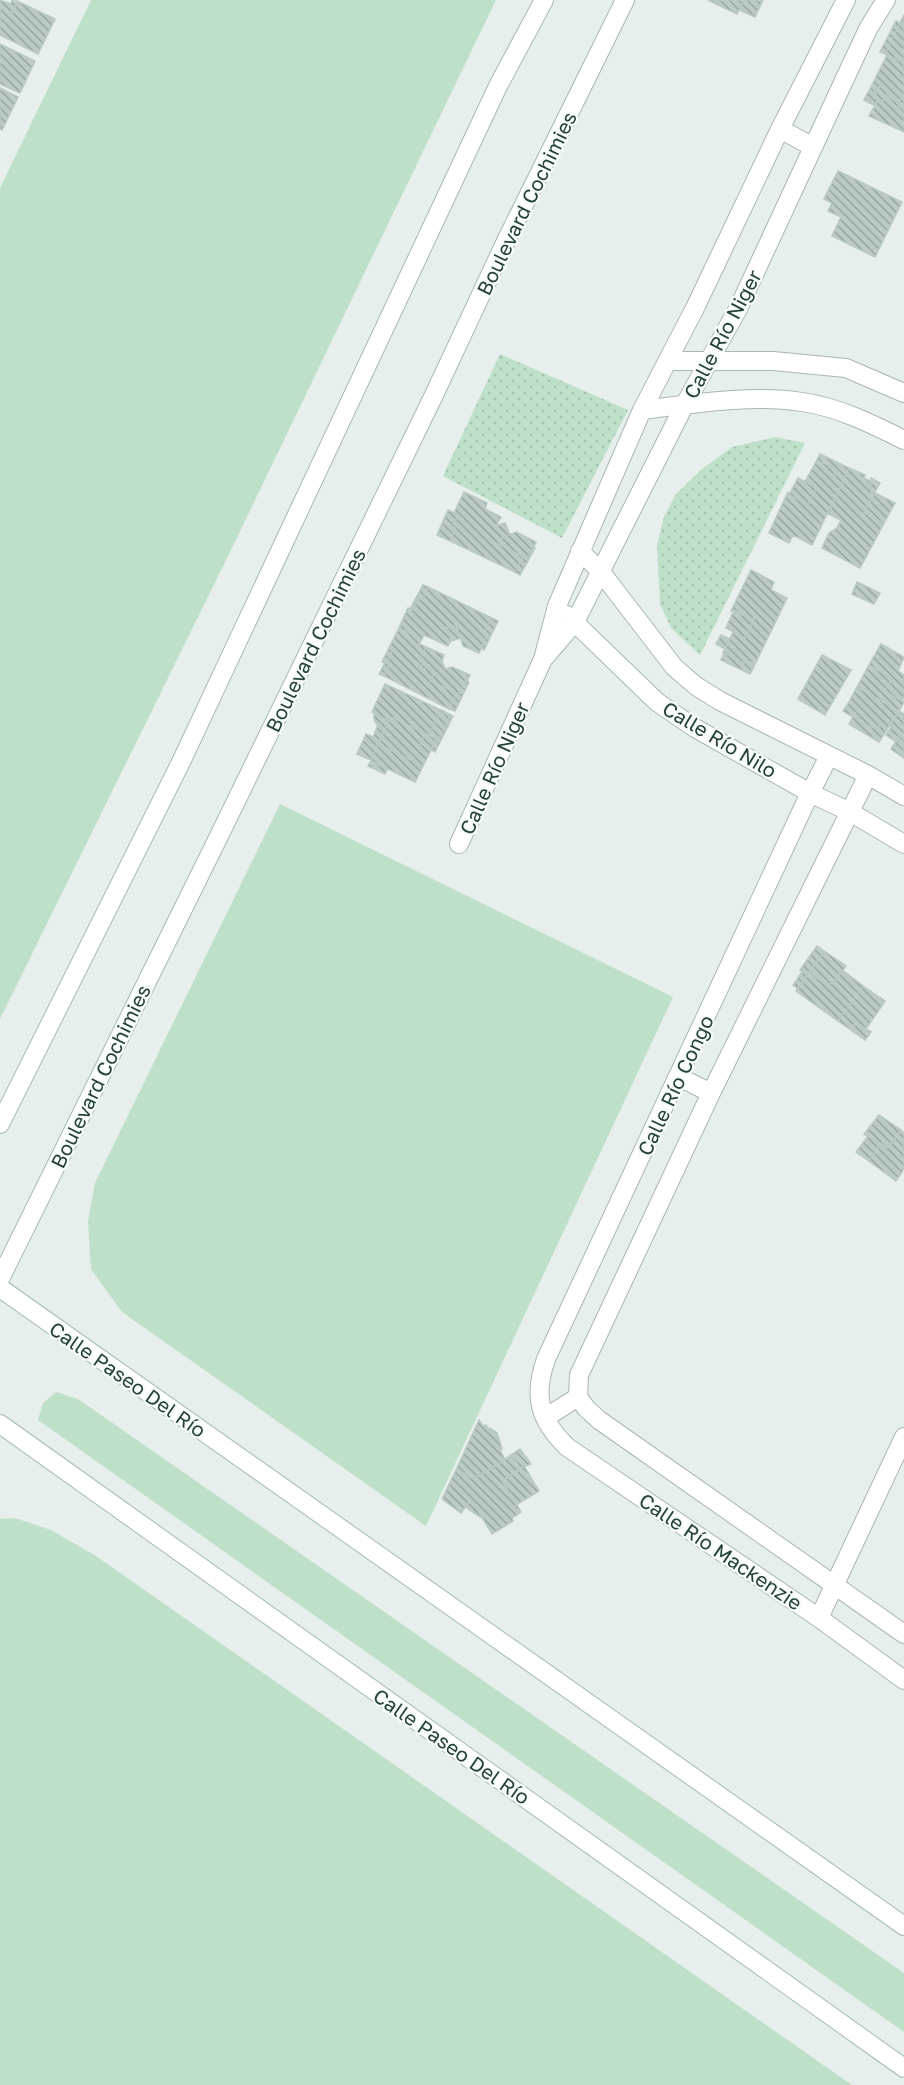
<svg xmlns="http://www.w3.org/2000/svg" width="904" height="2085" viewBox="0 0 904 2085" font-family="'Golos Text',sans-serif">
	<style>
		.grass { fill: #bfe0c8 }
		.park { fill: url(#park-dots) }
		.building { fill: url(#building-back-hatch); stroke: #b8c9c2; stroke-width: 1.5 }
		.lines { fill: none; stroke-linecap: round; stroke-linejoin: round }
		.street-casing { stroke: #a8b8b2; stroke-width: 20 }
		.secondary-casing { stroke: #a4bbb3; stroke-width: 20 }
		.street { stroke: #fff; stroke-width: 18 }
		.secondary { stroke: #fff; stroke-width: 18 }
		.labels { text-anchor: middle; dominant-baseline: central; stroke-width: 4.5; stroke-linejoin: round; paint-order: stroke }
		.street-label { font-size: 20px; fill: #24423a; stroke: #f7fbf9 }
	</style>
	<defs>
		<pattern id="park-dots" width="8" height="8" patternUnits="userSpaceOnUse" patternTransform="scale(1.5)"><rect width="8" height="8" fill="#bfe0c8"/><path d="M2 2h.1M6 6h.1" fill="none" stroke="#a4c1ad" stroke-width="1.8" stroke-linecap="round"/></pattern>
		<pattern id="building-back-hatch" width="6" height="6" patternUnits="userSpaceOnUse" patternTransform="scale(1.5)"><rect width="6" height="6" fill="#bbcac4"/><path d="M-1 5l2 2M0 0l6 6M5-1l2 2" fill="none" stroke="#98a6a0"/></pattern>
	</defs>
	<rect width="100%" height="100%" fill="#e6efeb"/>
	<!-- grass -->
	<path class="grass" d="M 91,0 L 496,0 L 231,550 L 0,1019 L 0,188 Z
		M 280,804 L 673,997 L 426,1526 L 122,1312 L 91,1269 L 88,1221 L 95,1183 Z
		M 56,1392 L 78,1399 L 904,1973 L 904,2032 L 38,1420 L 43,1403 Z
		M 15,1518 L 51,1530 L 96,1556 L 852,2085 L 0,2085 L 0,1519 Z"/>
	<!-- park -->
	<path class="park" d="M 500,354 L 628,410 L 562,538 L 443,476 Z
		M 775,437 L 805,443 L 700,655 L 671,628 L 660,604 L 657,545 L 664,517 L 676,494 L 702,469 L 732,447 Z"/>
	<!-- building -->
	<path class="building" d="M 0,0 L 11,4 L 12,0 L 17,2 L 12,13 L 0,8 Z
		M 708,0 L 744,0 L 737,14 Z
		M 744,0 L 763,0 L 755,17 L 739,10 Z
		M 17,1 L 55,19 L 38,54 L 0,35 L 0,8 L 12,13 Z
		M 904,15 L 904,63 L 885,54 Z
		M 896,21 L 900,23 L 885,54 L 880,52 Z
		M 0,44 L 35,61 L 20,93 L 0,84 Z
		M 887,55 L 904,63 L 904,94 L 899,103 L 889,98 L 884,86 L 874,89 L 871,87 Z
		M 884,86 L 889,98 L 879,102 L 874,89 Z
		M 871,87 L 874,89 L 878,100 L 875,106 L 864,100 Z
		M 0,88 L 18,97 L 2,130 L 0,129 Z
		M 904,94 L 904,117 L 898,105 Z
		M 889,98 L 899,103 L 899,110 L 904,117 L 904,132 L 869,116 L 878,100 L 879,102 Z
		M 838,171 L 902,202 L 875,257 L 832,236 L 841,217 L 828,211 L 832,203 L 824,199 Z
		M 820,454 L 849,468 L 844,479 L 834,474 L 836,469 L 817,460 Z
		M 817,460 L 836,469 L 834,474 L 844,479 L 812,545 L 793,535 L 789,543 L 769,533 L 788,492 L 789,495 L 808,504 L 817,488 L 805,482 Z
		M 849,468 L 865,475 L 864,478 L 870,481 L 871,494 L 873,495 L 864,513 L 884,523 L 860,568 L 822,548 L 829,533 L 837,528 L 841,520 L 828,514 Z
		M 798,478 L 817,488 L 808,504 L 789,495 Z
		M 871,478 L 880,483 L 873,495 L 871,494 Z
		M 464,492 L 487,503 L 485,509 L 501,517 L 496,526 L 505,523 L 510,535 L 500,539 L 498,544 L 523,557 L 515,572 L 450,541 L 456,528 L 452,527 L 458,515 L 454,513 Z
		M 875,493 L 895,503 L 884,523 L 864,513 Z
		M 448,510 L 458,515 L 452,527 L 456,528 L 450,541 L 437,535 Z
		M 516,532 L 536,542 L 528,559 L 498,544 L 500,539 Z
		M 533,547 L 535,548 L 520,575 L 515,572 L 523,557 L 528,559 Z
		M 751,570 L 774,582 L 771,590 L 787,598 L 755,664 L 746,660 L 744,663 L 723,653 L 733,632 L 745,638 L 754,619 L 731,611 Z
		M 857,582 L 880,593 L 874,604 L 852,594 Z
		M 423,585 L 428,587 L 422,600 L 418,598 L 413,610 L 410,609 Z
		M 428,587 L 492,618 L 484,634 L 487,636 L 479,653 L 463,646 L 456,625 L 447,628 L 451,640 L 448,646 L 424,635 L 422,639 L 399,628 L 408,608 L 413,610 L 418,598 L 422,600 Z
		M 734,610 L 754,619 L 745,638 L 726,628 Z
		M 492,618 L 498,621 L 484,650 L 482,648 L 487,636 L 484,634 Z
		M 456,625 L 461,638 L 451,641 L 447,628 Z
		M 399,628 L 422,639 L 419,644 L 426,647 L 419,661 L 423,663 L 420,670 L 429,667 L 433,675 L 430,681 L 457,693 L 449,709 L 384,676 L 390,663 L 387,662 L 393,650 L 389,648 Z
		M 721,635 L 730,639 L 725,649 L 716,644 Z
		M 881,644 L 904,657 L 898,671 L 904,675 L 904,697 L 902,701 L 885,691 L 892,678 L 869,665 Z
		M 426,647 L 444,655 L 442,661 L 445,669 L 452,667 L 470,675 L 459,694 L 430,681 L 433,675 L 429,667 L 420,670 L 423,663 L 419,661 Z
		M 389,648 L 393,650 L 387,662 L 390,663 L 384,676 L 379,674 L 385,663 L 382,662 Z
		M 724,653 L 744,663 L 746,660 L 755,664 L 750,674 L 721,660 Z
		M 822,655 L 851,670 L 825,715 L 798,699 Z
		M 869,665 L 892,678 L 885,691 L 904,702 L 899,711 L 857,687 Z
		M 466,680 L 469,682 L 455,711 L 449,709 L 457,693 L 459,694 Z
		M 385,684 L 441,710 L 429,735 L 391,717 L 389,721 L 372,712 Z
		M 857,687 L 899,711 L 888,728 L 880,724 L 878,727 L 874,724 L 872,728 L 857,720 L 859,717 L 855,714 L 858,708 L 849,702 Z
		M 849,702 L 858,708 L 855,714 L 858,716 L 856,719 L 843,711 Z
		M 441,710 L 453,716 L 435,752 L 431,750 L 434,742 L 437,743 L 450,716 L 440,712 Z
		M 899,711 L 904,714 L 904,748 L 900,745 L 902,741 L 898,738 L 901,732 L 890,725 Z
		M 440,712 L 450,716 L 437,743 L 434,742 L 436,739 L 429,735 Z
		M 374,713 L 389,721 L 385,729 L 377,725 L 374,719 Z
		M 858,716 L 857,720 L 872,728 L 874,724 L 878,727 L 880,724 L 888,728 L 879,742 L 849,724 L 853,717 L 856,719 Z
		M 391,717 L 425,733 L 418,749 L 429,754 L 423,766 L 377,744 Z
		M 378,725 L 385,729 L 371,760 L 357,754 L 366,734 L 373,737 Z
		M 892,726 L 901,732 L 898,738 L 900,740 L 898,743 L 886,735 Z
		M 425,733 L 436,739 L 429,754 L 418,749 Z
		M 900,740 L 900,745 L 904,748 L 904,758 L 891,749 L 896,741 L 898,743 Z
		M 378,744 L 423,766 L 415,782 L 371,761 Z
		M 371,761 L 387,769 L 385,774 L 368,766 Z
		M 817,946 L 824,951 L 808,975 L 800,970 Z
		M 824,951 L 846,966 L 833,983 L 826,985 L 809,972 Z
		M 842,970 L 863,986 L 838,1021 L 796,991 L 809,972 L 826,985 L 833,983 Z
		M 802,972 L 808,975 L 798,989 L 793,985 Z
		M 863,986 L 885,1001 L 866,1029 L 862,1026 L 860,1028 L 855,1024 L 851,1030 L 838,1021 Z
		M 855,1024 L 860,1028 L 862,1026 L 871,1032 L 865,1040 L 851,1030 Z
		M 879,1115 L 901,1130 L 888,1148 L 864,1134 Z
		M 901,1130 L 904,1133 L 904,1169 L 896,1181 L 869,1161 L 881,1143 L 888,1148 Z
		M 868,1136 L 880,1145 L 869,1161 L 856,1152 Z
		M 479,1420 L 483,1426 L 486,1425 L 488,1429 L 490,1428 L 497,1433 L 502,1449 L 500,1450 L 505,1460 L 473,1479 L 457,1468 Z
		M 520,1449 L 531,1464 L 520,1468 L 512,1456 L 505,1459 Z
		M 512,1456 L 520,1470 L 502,1481 L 521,1512 L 512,1518 L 513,1521 L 492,1534 L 471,1499 L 461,1513 L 442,1499 L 457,1468 L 473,1479 Z
		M 524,1466 L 539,1491 L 516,1505 L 502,1481 Z
		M 471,1499 L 484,1520 L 466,1507 Z"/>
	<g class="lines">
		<defs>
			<path id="street" d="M 780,129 L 813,147
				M 667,361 L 773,361 L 846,368 L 904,393
				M 642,410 C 691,404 752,394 802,402 C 838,407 872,424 904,440
				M 580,551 L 601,572 L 674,667 L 696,686 L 720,701 L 868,775 L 904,796
				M 567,615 L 657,702 L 695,728 L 810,793 L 850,812 L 904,844
				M 545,657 L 575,622 L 685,404 L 739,307 L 847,74 L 869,27 L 886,0
				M 829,756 L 810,793 L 546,1359 C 533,1396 539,1420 567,1447 L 819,1618 L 904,1680
				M 459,844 L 543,659 L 557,606 L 642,410 L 695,308 L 780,129 L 846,0
				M 679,1077 L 711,1093
				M 578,1397 L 579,1375 L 711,1093 L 868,775
				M 578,1397 L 586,1408 L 599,1420 L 904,1634
				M 545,1418 L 578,1397
				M 819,1618 L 904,1437"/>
			<path id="secondary" d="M 0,1124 L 181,762 L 498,86 L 544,0
				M 0,1279 L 220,834 L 434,395 L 506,241 L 625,0
				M 0,1288 L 904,1926
				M 0,1424 L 904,2068"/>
		</defs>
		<!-- street casing -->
		<use href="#street" class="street-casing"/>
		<!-- secondary casing -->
		<use href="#secondary" class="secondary-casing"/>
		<!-- street -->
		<use href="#street" class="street"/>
		<!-- secondary -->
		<use href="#secondary" class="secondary"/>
	</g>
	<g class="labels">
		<!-- street labels -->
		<g class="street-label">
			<text transform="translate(526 203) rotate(-64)">Boulevard Cochimies</text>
			<text transform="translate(722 334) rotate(-62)">Calle Río Niger</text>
			<text transform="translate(315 640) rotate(-64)">Boulevard Cochimies</text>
			<text transform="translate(720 739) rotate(31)">Calle Río Nilo</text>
			<text transform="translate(494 768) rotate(-66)">Calle Río Niger</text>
			<text transform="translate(100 1076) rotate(-64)">Boulevard Cochimies</text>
			<text transform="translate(675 1085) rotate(-65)">Calle Río Congo</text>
			<text transform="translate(128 1379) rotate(35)">Calle Paseo Del Río</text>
			<text transform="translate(721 1551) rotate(34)">Calle Río Mackenzie</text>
			<text transform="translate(452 1746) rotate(35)">Calle Paseo Del Río</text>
		</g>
	</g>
</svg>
